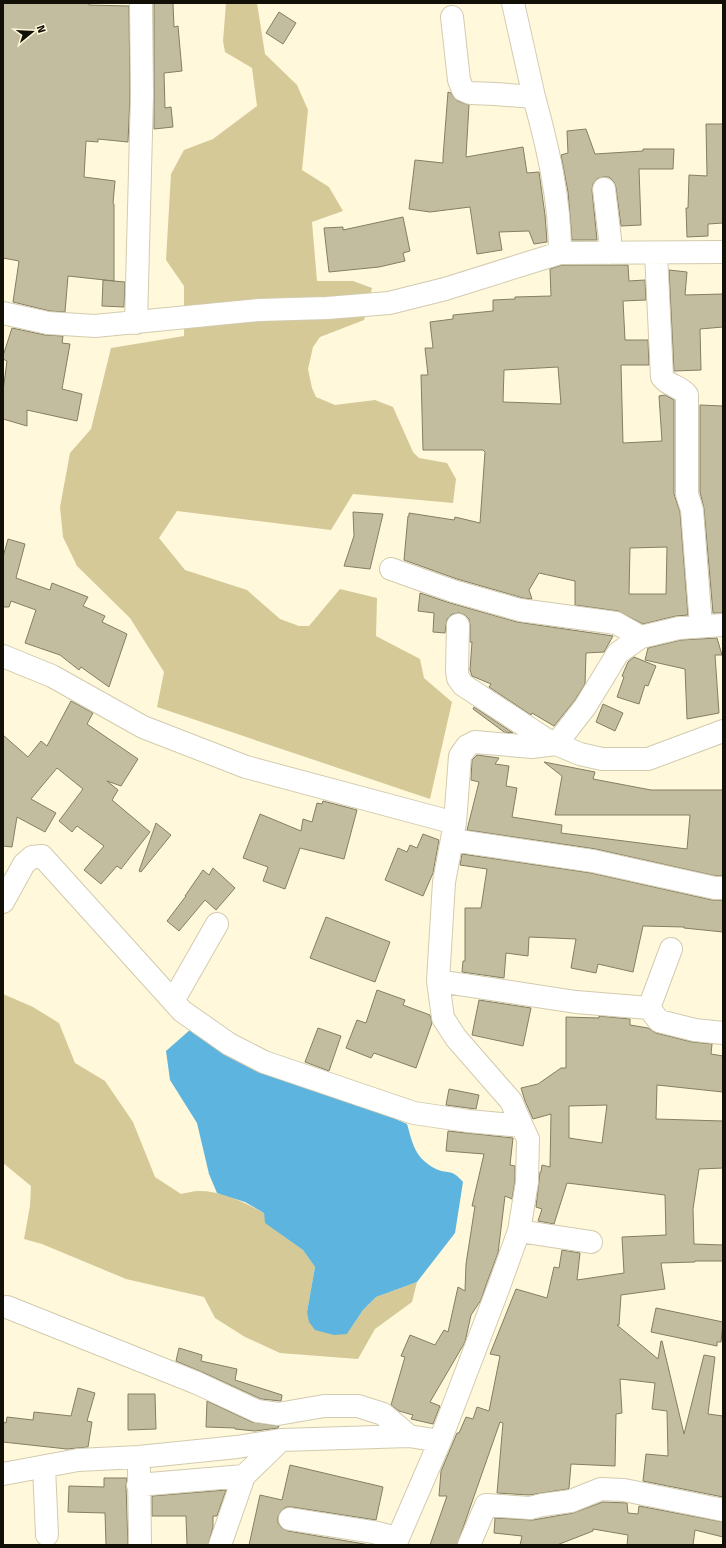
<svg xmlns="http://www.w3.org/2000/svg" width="726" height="1548" viewBox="0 0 726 1548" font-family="'Fira Sans',sans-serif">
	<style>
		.green { fill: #d5c998 }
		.water { fill: #5db4de }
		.building { fill: #c3bda0; stroke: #847e64; fill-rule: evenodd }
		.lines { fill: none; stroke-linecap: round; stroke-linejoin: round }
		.minor-casing { stroke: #d2cbaf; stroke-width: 24 }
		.minor { stroke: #fff; stroke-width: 22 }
	</style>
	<rect width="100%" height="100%" fill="#fff8da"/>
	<!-- green -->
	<path class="green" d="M 226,3 L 257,3 L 265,54 L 297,85 L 308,110 L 302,170 L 329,187 L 343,211 L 312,222 L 317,281 L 353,281 L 372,288 L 364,320 L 320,337 L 313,347 L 308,369 L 312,388 L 316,397 L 335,405 L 375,400 L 393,407 L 413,452 L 419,458 L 447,463 L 456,479 L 453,503 L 353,494 L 331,530 L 177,511 L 159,538 L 185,570 L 247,590 L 280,619 L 299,626 L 309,626 L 340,589 L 377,598 L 376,636 L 420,659 L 424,678 L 452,702 L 430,799 L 157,707 L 164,672 L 130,618 L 77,566 L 63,537 L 60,507 L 70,453 L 91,429 L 111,348 L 184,336 L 184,286 L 166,260 L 171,174 L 184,150 L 213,139 L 257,106 L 252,68 L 225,52 L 223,41 Z
		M 3,994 L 33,1007 L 59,1023 L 75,1063 L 105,1081 L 133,1122 L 155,1177 L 181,1194 C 186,1193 193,1191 199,1191 C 222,1191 244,1202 264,1213 L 266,1223 L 303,1250 L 315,1267 L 307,1312 L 347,1334 L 363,1310 L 376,1297 L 417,1282 L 412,1302 L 375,1329 L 358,1359 L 280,1353 L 245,1337 L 215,1318 L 204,1297 L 126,1279 L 42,1244 L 24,1239 L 30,1206 L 31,1186 L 3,1163 Z"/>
	<!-- water -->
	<path class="water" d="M 191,1029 L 407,1124 C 413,1145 415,1158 436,1169 C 450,1175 451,1168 463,1182 L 455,1233 L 417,1282 L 376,1297 L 363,1310 L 347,1334 L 334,1335 L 315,1330 L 309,1322 L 307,1312 L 315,1267 L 303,1250 L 265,1223 L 264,1213 L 245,1202 L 217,1193 L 209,1174 L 197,1123 L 170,1080 L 166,1051 Z"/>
	<!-- building -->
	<path class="building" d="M 3,3 L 89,3 L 89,5 L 129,6 L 130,95 L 128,142 L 98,139 L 98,142 L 86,141 L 84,177 L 115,181 L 113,203 L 114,204 L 114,281 L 68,276 L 65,312 L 50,311 L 13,302 L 19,261 L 3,258 Z
		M 154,3 L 173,3 L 174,27 L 178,26 L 182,71 L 164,73 L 165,108 L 171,107 L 173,127 L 154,129 Z
		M 279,12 L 296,23 L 283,44 L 266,33 Z
		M 448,92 L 451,93 L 454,98 L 458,101 L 469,105 L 466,157 L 523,147 L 527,173 L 539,172 L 545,215 L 547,242 L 534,244 L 529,231 L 499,232 L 502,250 L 477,254 L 470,207 L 430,212 L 409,209 L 415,160 L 443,163 L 443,157 Z
		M 706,124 L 723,124 L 723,223 L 708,224 L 708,236 L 687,237 L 686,208 L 688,208 L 689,175 L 707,176 Z
		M 586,129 L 595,154 L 643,151 L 643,149 L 674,149 L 673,169 L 639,169 L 641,225 L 621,226 L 616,188 L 614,182 L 609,177 L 603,177 L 597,179 L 593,184 L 592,190 L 597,240 L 572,240 L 568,192 L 561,155 L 568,153 L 567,131 Z
		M 403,217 L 410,251 L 403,253 L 405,261 L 379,267 L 329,272 L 324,228 L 343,227 L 343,230 Z
		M 562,265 L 628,265 L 629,281 L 645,280 L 646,300 L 623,301 L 625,340 L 648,340 L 649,365 L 621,365 L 623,443 L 662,441 L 659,396 L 665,395 L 674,400 L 674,494 L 680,512 L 688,615 L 676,616 L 643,624 L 618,611 L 575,605 L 575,581 L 539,573 L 529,590 L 532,599 L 523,598 L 457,579 L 404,560 L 408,516 L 409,516 L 409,513 L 454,520 L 455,517 L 480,523 L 485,452 L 483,450 L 423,450 L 421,375 L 428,375 L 425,348 L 433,348 L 430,322 L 453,319 L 453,315 L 493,311 L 493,300 L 515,299 L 515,297 L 551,296 L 550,269 ZM 558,367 L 561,404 L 503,402 L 504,370 ZM 667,547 L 666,594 L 629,594 L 630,548 Z
		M 669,270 L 687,272 L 685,295 L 723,294 L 723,327 L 700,329 L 701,370 L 674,371 Z
		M 103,280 L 125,282 L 124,307 L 102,306 Z
		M 12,328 L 45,335 L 63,336 L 62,343 L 70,344 L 62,389 L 82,394 L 77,421 L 27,410 L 27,426 L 3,419 L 3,391 L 7,361 L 3,359 L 3,356 Z
		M 700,405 L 723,406 L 723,613 L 713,613 L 704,509 L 700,492 Z
		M 353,512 L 383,514 L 370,569 L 344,566 L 354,536 Z
		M 8,539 L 25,544 L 16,578 L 50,590 L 52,583 L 88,597 L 83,606 L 105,616 L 102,622 L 127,634 L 109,687 L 81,667 L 79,670 L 60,655 L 25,643 L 36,610 L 11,601 L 9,607 L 3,607 L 3,557 Z
		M 420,593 L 450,603 L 517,622 L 613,636 L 604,652 L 586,653 L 585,684 L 575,700 L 554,726 L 532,713 L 531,715 L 489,687 L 491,684 L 472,676 L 470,670 L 472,642 L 470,642 L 470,625 L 469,619 L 465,615 L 459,613 L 452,614 L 447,619 L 445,633 L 433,632 L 434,613 L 418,611 Z
		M 717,638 L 722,655 L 715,655 L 719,713 L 687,719 L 685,669 L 645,660 L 648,648 L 681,640 Z
		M 634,657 L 656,666 L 648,686 L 645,685 L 639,704 L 617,697 L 624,677 L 622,676 L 628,662 Z
		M 71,701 L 93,713 L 87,724 L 138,759 L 121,786 L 107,781 L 118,790 L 112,800 L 150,832 L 121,869 L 117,866 L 101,884 L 84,870 L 104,846 L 77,826 L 72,832 L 59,821 L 83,789 L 57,768 L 31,799 L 56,813 L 45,832 L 17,817 L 12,847 L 3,846 L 3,735 L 28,757 L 41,741 L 47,746 Z
		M 603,704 L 623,713 L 615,731 L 596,722 Z
		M 474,707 L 513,733 L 504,732 L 473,709 Z
		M 477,755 L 499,758 L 495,764 L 509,766 L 506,786 L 517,788 L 512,817 L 562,825 L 561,833 L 687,849 L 690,815 L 555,815 L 562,776 L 544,762 L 595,772 L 593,779 L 651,790 L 723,790 L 723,876 L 716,876 L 596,849 L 467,830 L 479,782 L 471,780 L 472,760 Z
		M 323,801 L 357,810 L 344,859 L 300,848 L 285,889 L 263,881 L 268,867 L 243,858 L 260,814 L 301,831 L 303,819 L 312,822 L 317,803 L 322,804 Z
		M 156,823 L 171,835 L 141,872 L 139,871 Z
		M 423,834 L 439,840 L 433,873 L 423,896 L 385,880 L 398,848 L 407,852 L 410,845 L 417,848 Z
		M 462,854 L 591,873 L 712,900 L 723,900 L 723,932 L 684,928 L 684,927 L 643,926 L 633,972 L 598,964 L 596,973 L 571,968 L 576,939 L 529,937 L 528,956 L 506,953 L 504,978 L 462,972 L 463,961 L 465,961 L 465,908 L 481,908 L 487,869 L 460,865 Z
		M 213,868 L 235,888 L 216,910 L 205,900 L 179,931 L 167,921 L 186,896 L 185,896 L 203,870 L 209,875 Z
		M 326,917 L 390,942 L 375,982 L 310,958 Z
		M 377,990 L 405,1000 L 403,1005 L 430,1015 L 432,1023 L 416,1068 L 374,1053 L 371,1058 L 346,1048 L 357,1020 L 366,1023 Z
		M 479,1000 L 531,1008 L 523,1046 L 472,1035 Z
		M 599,1016 L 630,1019 L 630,1025 L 648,1028 L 656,1033 L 692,1042 L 712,1044 L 711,1054 L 723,1056 L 723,1092 L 657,1085 L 656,1119 L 723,1121 L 723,1168 L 699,1169 L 693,1209 L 694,1244 L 723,1245 L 723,1261 L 695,1261 L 695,1262 L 661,1263 L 665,1289 L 621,1295 L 619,1325 L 617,1325 L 658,1359 L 661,1341 L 662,1341 L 684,1434 L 704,1355 L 715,1357 L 708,1414 L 723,1416 L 723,1497 L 643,1481 L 646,1454 L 668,1456 L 667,1411 L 652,1409 L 655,1383 L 620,1379 L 622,1413 L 616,1414 L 615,1466 L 571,1464 L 569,1488 L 568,1489 L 529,1495 L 497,1493 L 503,1423 L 500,1422 L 457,1545 L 430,1545 L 447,1496 L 439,1496 L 441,1471 L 457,1433 L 459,1433 L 466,1417 L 473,1419 L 477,1407 L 489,1411 L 500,1356 L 490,1354 L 516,1289 L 547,1298 L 554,1267 L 559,1268 L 562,1250 L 580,1253 L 577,1280 L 624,1273 L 622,1237 L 666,1235 L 665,1195 L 567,1183 L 554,1224 L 538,1221 L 542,1209 L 536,1207 L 540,1172 L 541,1172 L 542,1165 L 550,1167 L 551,1114 L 533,1119 L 525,1101 L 521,1088 L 538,1084 L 561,1068 L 566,1068 L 566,1017 L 599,1018 ZM 607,1105 L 602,1143 L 569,1138 L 569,1106 Z
		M 318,1028 L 341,1036 L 329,1071 L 305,1062 Z
		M 449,1089 L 479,1095 L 476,1109 L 446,1105 Z
		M 448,1131 L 513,1138 L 510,1165 L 515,1166 L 515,1181 L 512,1199 L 505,1196 L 498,1253 L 486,1285 L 481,1300 L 471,1315 L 465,1342 L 430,1402 L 440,1406 L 433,1424 L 411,1419 L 413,1415 L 399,1411 L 391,1405 L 405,1357 L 401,1356 L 410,1335 L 435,1345 L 444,1330 L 448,1332 L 458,1287 L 465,1291 L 466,1264 L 475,1206 L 472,1206 L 484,1154 L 446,1151 Z
		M 656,1308 L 723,1322 L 721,1342 L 717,1342 L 717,1346 L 651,1332 Z
		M 179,1348 L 202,1355 L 201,1361 L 237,1369 L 235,1380 L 282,1395 L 281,1401 L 261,1399 L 202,1372 L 176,1361 Z
		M 78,1388 L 95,1393 L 87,1421 L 92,1422 L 88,1447 L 67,1449 L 3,1442 L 3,1422 L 6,1423 L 7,1417 L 33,1420 L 34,1412 L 71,1416 Z
		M 128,1394 L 155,1394 L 156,1429 L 128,1430 Z
		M 207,1401 L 252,1422 L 279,1426 L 278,1428 L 255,1431 L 235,1429 L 235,1428 L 206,1427 Z
		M 290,1465 L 383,1487 L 376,1520 L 292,1507 L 286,1507 L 281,1511 L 278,1517 L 278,1523 L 282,1528 L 288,1531 L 370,1545 L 249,1545 L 260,1495 L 282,1500 Z
		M 104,1478 L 127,1478 L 126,1486 L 128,1545 L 106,1545 L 105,1513 L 68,1512 L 69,1486 L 104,1487 Z
		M 226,1490 L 217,1516 L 213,1516 L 213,1527 L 208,1545 L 187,1545 L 186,1516 L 152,1516 L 152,1496 Z
		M 603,1502 L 627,1503 L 628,1513 L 638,1514 L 639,1506 L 723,1522 L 723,1537 L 695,1530 L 693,1545 L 627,1545 L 628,1535 L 593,1529 L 593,1531 L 557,1545 L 520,1545 L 522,1536 L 494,1533 L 495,1518 L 533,1520 L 573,1513 Z"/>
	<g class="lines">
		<defs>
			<path id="minor" d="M 513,3 L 534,97
				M 452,17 L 459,80 L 463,90 L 470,93 L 495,94 L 534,97 C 548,148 560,200 560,253
				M 604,189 L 610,239 L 609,253
				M 656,253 L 662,377 C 668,386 681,386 687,395 L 687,494 L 692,510 L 701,626
				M 3,313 L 48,323 L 95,326 L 259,310 L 327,308 L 389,303 L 445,289 L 560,253 L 723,252
				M 136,323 L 142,95 L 141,3
				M 391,569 L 453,591 L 520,610 L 616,623 L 641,637
				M 458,625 L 457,671 L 458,678 L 463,685 L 553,744
				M 3,656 L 52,676 L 143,727 L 246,767 L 455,823
				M 556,744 L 580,754 L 602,759 L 648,759 L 723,731
				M 452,840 L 593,861 L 715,888 L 723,888
				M 3,902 L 24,864 L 32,857 L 42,856 L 173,1001
				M 217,924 L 173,1001 L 182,1011 L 229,1044 L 264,1062 L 414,1113 L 468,1121 L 522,1126
				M 438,981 L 576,1002 L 649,1008 L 671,949
				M 649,1008 L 659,1021 L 695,1030 L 723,1033
				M 519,1231 L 591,1242
				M 7,1307 L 197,1383 L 257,1411 L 278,1414 L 324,1406 L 358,1406 L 383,1414 L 409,1436
				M 44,1467 L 47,1535
				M 139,1470 L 140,1545
				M 3,1474 L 78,1460 L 139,1457 L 237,1447 L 281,1440 L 409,1436 L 440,1441
				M 138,1485 L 244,1476
				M 290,1519 L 373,1532 L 398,1538
				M 220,1545 L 244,1476 L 281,1440
				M 395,1545 L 440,1441 L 498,1289 L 519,1231 L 527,1182 L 528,1139 L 522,1126 L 511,1101 L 456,1038 L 443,1018 L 438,981 L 444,882 L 455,823 L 460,756 L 467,746 L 475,742 L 532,747 L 556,744 L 585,707 L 618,653 L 641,637 L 679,628 L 723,625
				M 469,1545 L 486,1505 L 530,1508 L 542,1505 L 571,1501 L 601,1489 L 624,1490 L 723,1510"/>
		</defs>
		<!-- minor casing -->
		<use href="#minor" class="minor-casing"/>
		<!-- minor -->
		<use href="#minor" class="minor"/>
	</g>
	<!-- border -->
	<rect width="726" height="1548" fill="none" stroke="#121006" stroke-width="8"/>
	<!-- north arrow -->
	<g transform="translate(32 32) rotate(72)" stroke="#fff8da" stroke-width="3" paint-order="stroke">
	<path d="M0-3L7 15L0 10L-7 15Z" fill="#121006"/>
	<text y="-6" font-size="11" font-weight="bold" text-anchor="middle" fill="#121006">N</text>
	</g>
</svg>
